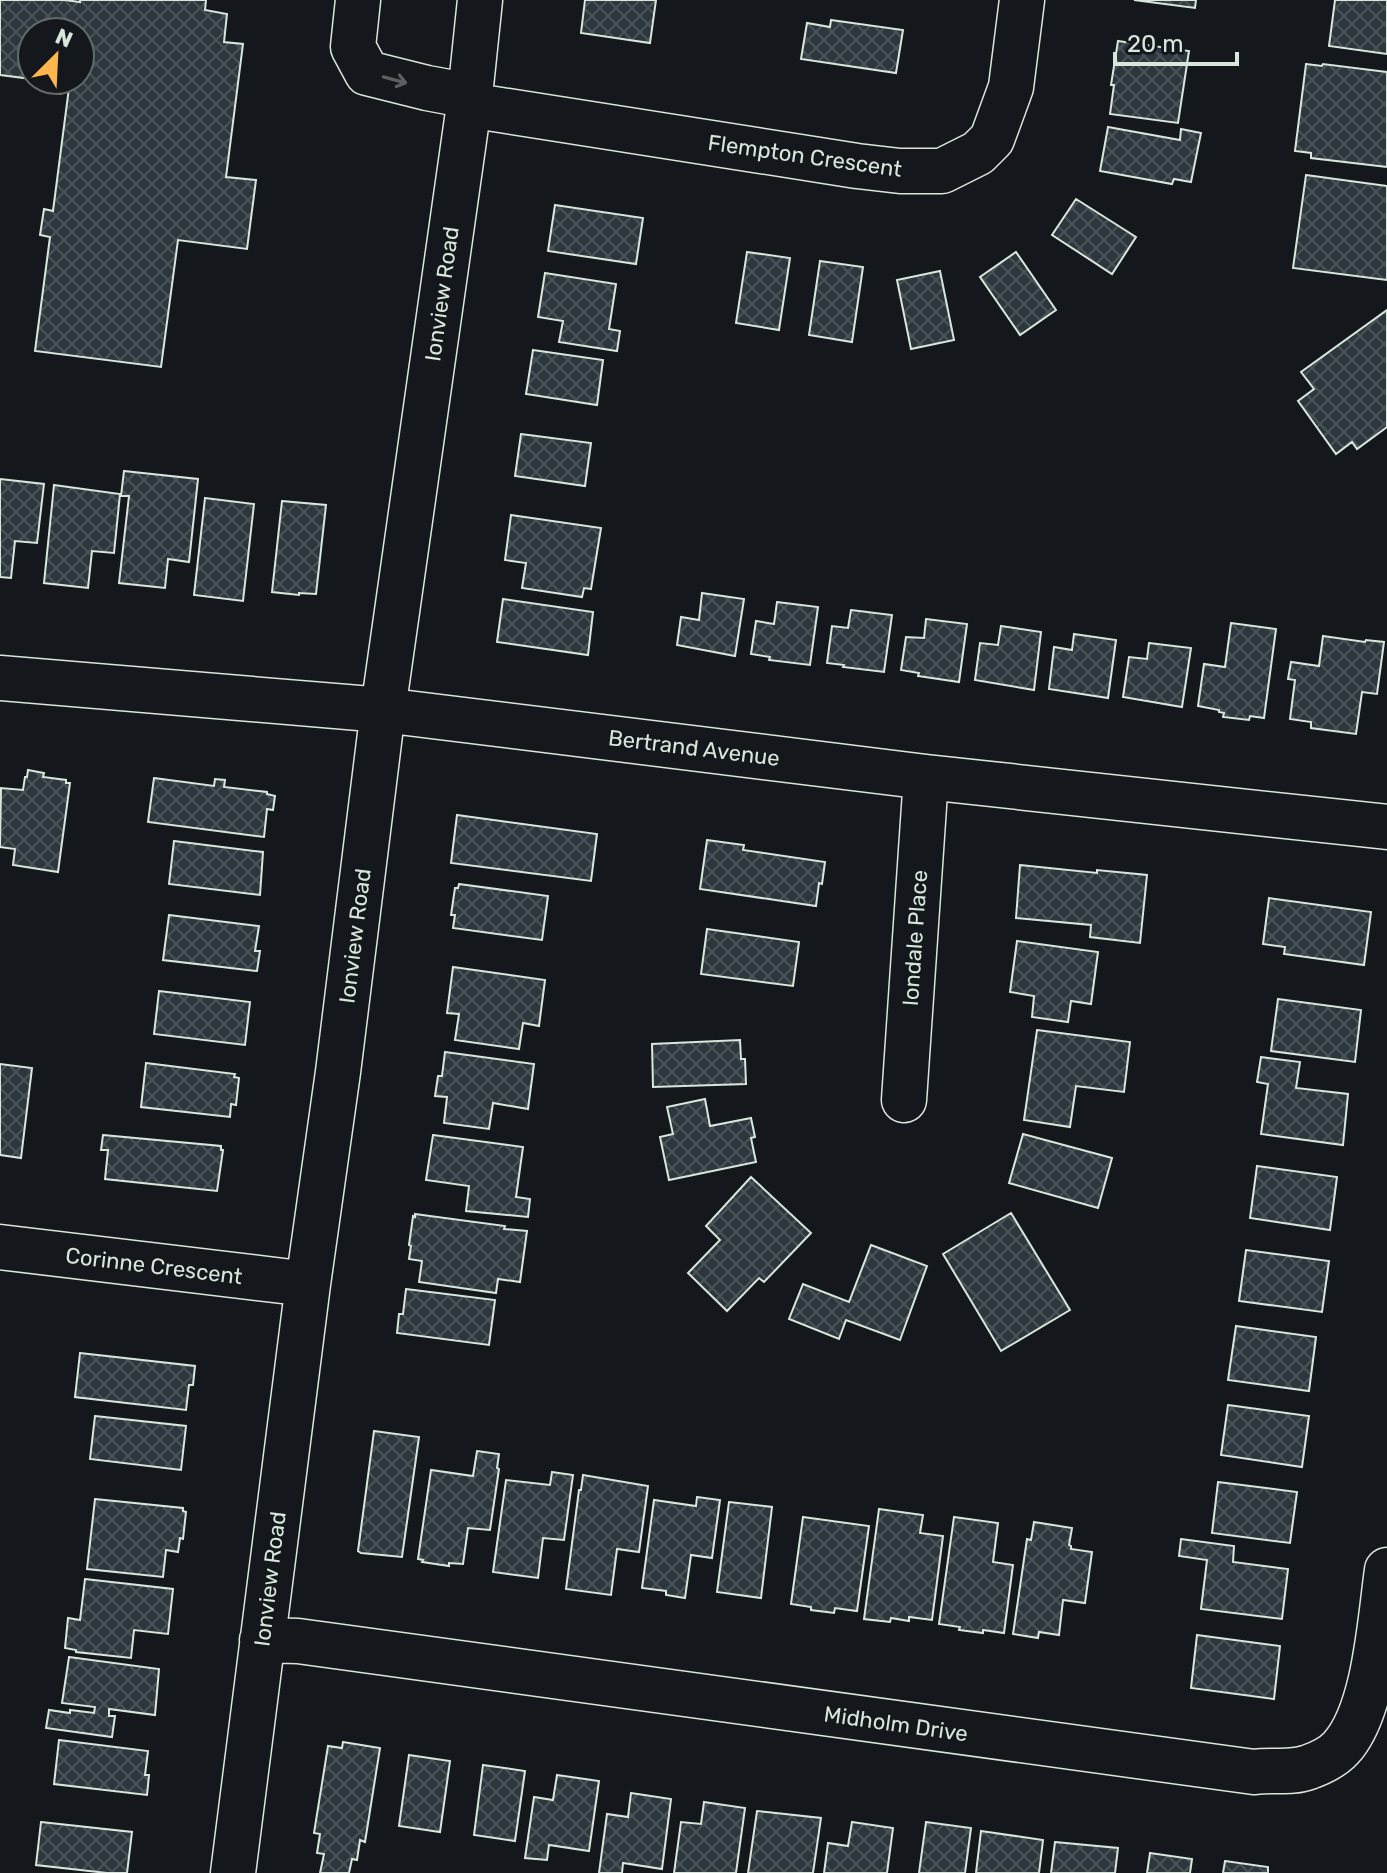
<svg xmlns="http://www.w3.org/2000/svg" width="1387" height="1873" viewBox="0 0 1387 1873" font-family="Rubik,sans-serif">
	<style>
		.building { fill: url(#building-cross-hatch); stroke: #d8e6dc; stroke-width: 2 }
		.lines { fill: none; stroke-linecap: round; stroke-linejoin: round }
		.minor-casing { stroke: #d8e6dc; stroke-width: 47 }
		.minor { stroke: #14181c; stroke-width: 44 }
		.oneway { stroke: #59605f }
		.labels { text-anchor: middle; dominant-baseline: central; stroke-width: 6; stroke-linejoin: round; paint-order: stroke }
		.street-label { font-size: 22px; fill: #d8e6dc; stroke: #14181c }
	</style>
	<defs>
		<pattern id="building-cross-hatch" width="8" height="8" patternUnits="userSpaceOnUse" patternTransform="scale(2)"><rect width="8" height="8" fill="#2c363c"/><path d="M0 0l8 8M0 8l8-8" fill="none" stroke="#4a5358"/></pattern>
	</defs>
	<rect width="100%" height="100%" fill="#14181c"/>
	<!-- building -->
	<path class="building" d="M 0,0 L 65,0 L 80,2 L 80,0 L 206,0 L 205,10 L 227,14 L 224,42 L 243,44 L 226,177 L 256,180 L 247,249 L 178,240 L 161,367 L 35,351 L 50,237 L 40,235 L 44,209 L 53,211 L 70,80 L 80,80 L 80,32 L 32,32 L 32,79 L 0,75 Z
		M 585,0 L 656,0 L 650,43 L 581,33 Z
		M 1134,0 L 1196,0 L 1195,8 Z
		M 1335,0 L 1387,0 L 1387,54 L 1329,46 Z
		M 831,20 L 903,30 L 896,73 L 801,59 L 807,23 L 830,27 Z
		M 1118,41 L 1189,51 L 1178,123 L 1110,114 L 1114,85 L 1111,85 Z
		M 1306,64 L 1322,66 L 1323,64 L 1387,72 L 1387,167 L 1311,158 L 1311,153 L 1295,151 Z
		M 1108,127 L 1180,140 L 1181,129 L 1201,133 L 1191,182 L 1174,179 L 1172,184 L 1100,171 Z
		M 1306,175 L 1387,186 L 1387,280 L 1293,268 Z
		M 1076,199 L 1136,237 L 1112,274 L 1052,235 Z
		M 555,205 L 643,218 L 636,264 L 548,251 Z
		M 747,252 L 790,258 L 779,330 L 736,323 Z
		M 1016,252 L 1056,310 L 1020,335 L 980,277 Z
		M 820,261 L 863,267 L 852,342 L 809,335 Z
		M 940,271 L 954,340 L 911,349 L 897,280 Z
		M 545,273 L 616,284 L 609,329 L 620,331 L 617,351 L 559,342 L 563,321 L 538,317 Z
		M 1387,310 L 1387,427 L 1357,449 L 1352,442 L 1336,454 L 1298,401 L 1314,389 L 1301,372 Z
		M 533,350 L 603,360 L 597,405 L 526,394 Z
		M 521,434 L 591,443 L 585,486 L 515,476 Z
		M 124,471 L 198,479 L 189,562 L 168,559 L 165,588 L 119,583 L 129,496 L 121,496 Z
		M 0,479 L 44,484 L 37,543 L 15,541 L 11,578 L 0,577 Z
		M 54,485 L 120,494 L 114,553 L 92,551 L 88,588 L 44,583 Z
		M 205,498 L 254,504 L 243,601 L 194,595 Z
		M 282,501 L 326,505 L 316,594 L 299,593 L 299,595 L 272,592 Z
		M 511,515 L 601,528 L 591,589 L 584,588 L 582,597 L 522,588 L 526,563 L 505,560 Z
		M 702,593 L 744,599 L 735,656 L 677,645 L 681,617 L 699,620 Z
		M 503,599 L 593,612 L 588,655 L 497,642 Z
		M 777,602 L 818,607 L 810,665 L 769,660 L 770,657 L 751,654 L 756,621 L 774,624 Z
		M 851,610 L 892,615 L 884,672 L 843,667 L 844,665 L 827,663 L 832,626 L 848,628 Z
		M 926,619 L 967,624 L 959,682 L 918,676 L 919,673 L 901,670 L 906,637 L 924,638 Z
		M 1231,623 L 1276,629 L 1264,718 L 1250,716 L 1249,720 L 1223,717 L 1224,713 L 1219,712 L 1219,710 L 1198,706 L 1204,664 L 1225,667 Z
		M 1001,626 L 1041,632 L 1034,690 L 975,680 L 980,643 L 998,645 Z
		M 1074,634 L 1116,640 L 1108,698 L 1049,689 L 1054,647 L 1072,650 Z
		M 1323,636 L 1365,642 L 1366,640 L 1384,642 L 1377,694 L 1362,692 L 1356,734 L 1311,728 L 1311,722 L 1290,719 L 1295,680 L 1288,679 L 1291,662 L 1319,666 Z
		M 1149,643 L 1191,648 L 1182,707 L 1123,697 L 1129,657 L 1147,659 Z
		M 28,770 L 44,773 L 43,777 L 66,780 L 66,783 L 70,783 L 58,872 L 13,865 L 15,849 L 0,847 L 1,788 L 23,790 L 25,777 L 27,777 Z
		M 154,778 L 214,786 L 215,779 L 225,780 L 224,787 L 267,792 L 267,794 L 275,796 L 273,810 L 267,809 L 264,837 L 148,822 Z
		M 457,815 L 597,834 L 591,881 L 451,863 Z
		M 707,840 L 744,845 L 743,850 L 825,862 L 822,884 L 819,883 L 816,906 L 700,889 Z
		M 174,841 L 263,852 L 260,895 L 169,884 Z
		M 1020,865 L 1097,873 L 1097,870 L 1147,875 L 1140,943 L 1090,937 L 1091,925 L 1016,918 Z
		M 459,884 L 548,896 L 542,940 L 453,928 L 455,915 L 451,915 L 455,888 L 458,888 Z
		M 1269,898 L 1371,912 L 1364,965 L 1284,954 L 1285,947 L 1263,944 Z
		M 169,915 L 259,926 L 255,951 L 260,951 L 257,971 L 163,960 Z
		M 707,929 L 799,942 L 793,986 L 701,974 Z
		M 1017,941 L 1098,952 L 1091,1004 L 1071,1001 L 1068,1022 L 1032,1017 L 1034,996 L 1010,992 Z
		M 453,967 L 545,980 L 539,1026 L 523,1023 L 519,1049 L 455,1040 L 459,1014 L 447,1013 Z
		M 159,991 L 250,1002 L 245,1045 L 154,1034 Z
		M 1278,999 L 1361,1010 L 1355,1062 L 1271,1051 Z
		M 1037,1030 L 1130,1042 L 1124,1092 L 1076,1086 L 1070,1127 L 1024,1120 Z
		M 740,1040 L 741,1059 L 745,1059 L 746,1084 L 653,1087 L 652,1044 Z
		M 445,1052 L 534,1064 L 528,1109 L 493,1103 L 489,1129 L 444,1123 L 447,1097 L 435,1096 L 438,1076 L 442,1076 Z
		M 1261,1057 L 1300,1062 L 1296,1088 L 1348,1094 L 1343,1145 L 1261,1134 L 1268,1084 L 1257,1082 Z
		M 146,1063 L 235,1074 L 234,1077 L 239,1078 L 236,1105 L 231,1104 L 230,1117 L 141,1107 Z
		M 0,1064 L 32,1068 L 21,1158 L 0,1155 Z
		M 705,1099 L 710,1126 L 751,1118 L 755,1137 L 751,1138 L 756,1162 L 669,1180 L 660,1137 L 673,1134 L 667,1107 Z
		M 1023,1134 L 1112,1158 L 1098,1208 L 1009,1183 Z
		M 103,1135 L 221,1146 L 221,1150 L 223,1150 L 217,1191 L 105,1179 L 108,1150 L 101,1150 Z
		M 433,1135 L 523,1147 L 516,1197 L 530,1199 L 528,1217 L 466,1211 L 469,1186 L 426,1180 Z
		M 1257,1166 L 1337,1177 L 1330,1230 L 1250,1218 Z
		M 751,1177 L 811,1233 L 764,1282 L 759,1278 L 727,1311 L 688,1273 L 720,1240 L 706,1226 Z
		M 1011,1213 L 1070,1310 L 1001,1351 L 943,1254 Z
		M 415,1214 L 505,1226 L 504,1229 L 527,1231 L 520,1282 L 498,1279 L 496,1293 L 419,1282 L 422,1261 L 409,1259 L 411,1246 L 409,1245 L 413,1216 L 415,1217 Z
		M 871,1245 L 927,1266 L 900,1340 L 846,1320 L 839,1339 L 789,1319 L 803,1284 L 849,1302 Z
		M 1246,1250 L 1329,1261 L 1322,1312 L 1239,1301 Z
		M 406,1289 L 495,1300 L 489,1345 L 397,1333 L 399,1314 L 403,1314 Z
		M 1236,1326 L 1316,1337 L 1309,1391 L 1228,1380 Z
		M 80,1353 L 195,1366 L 193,1385 L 189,1385 L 186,1410 L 75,1397 Z
		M 1228,1405 L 1309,1416 L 1302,1467 L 1221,1455 Z
		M 95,1416 L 186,1426 L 181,1470 L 90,1459 Z
		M 374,1431 L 419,1437 L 402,1557 L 361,1553 L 358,1551 Z
		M 477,1451 L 499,1454 L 497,1468 L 499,1469 L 490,1530 L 468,1528 L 463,1564 L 449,1563 L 449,1566 L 422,1562 L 423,1560 L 418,1559 L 431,1470 L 473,1476 Z
		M 552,1472 L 573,1475 L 564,1540 L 543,1538 L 538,1578 L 493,1572 L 506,1480 L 550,1485 Z
		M 583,1475 L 648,1486 L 639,1552 L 617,1549 L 611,1595 L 566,1589 L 579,1490 L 581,1490 Z
		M 1218,1482 L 1297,1492 L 1290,1543 L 1212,1533 Z
		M 697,1497 L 720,1500 L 712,1558 L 691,1555 L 685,1598 L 666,1595 L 666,1591 L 642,1588 L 654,1500 L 696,1506 Z
		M 95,1499 L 183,1508 L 183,1511 L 186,1512 L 183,1539 L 180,1538 L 178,1552 L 166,1550 L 163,1577 L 87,1569 Z
		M 729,1502 L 772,1507 L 761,1598 L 717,1592 Z
		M 879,1509 L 923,1515 L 920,1533 L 943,1536 L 932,1620 L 909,1617 L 909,1621 L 891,1618 L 890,1622 L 864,1619 Z
		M 803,1517 L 869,1526 L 857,1611 L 835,1608 L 834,1613 L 811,1610 L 811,1607 L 791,1604 Z
		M 954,1517 L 998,1523 L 993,1562 L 1013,1565 L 1004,1633 L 983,1630 L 983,1633 L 959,1630 L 960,1627 L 939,1624 Z
		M 1034,1522 L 1072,1528 L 1069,1545 L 1071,1546 L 1071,1549 L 1092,1552 L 1085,1603 L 1063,1600 L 1059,1635 L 1039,1632 L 1038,1638 L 1013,1634 L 1027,1539 L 1031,1540 Z
		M 1181,1539 L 1234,1546 L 1233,1562 L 1288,1569 L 1282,1619 L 1201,1609 L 1207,1560 L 1179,1556 Z
		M 85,1579 L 173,1589 L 168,1634 L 134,1630 L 131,1658 L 76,1652 L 76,1650 L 65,1648 L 68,1618 L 80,1620 Z
		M 1197,1635 L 1280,1646 L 1274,1699 L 1191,1688 Z
		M 69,1657 L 159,1669 L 155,1715 L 109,1709 L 109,1716 L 115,1716 L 112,1737 L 46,1728 L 49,1710 L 70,1713 L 70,1710 L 94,1713 L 95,1707 L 62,1703 Z
		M 59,1740 L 148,1751 L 145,1775 L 149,1775 L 147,1795 L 54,1784 Z
		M 343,1742 L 380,1748 L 365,1842 L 360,1840 L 357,1860 L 352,1859 L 349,1873 L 320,1873 L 324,1854 L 317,1853 L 320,1834 L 314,1833 L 328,1746 L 342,1748 Z
		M 409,1755 L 450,1761 L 440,1832 L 399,1826 Z
		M 483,1765 L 525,1771 L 515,1841 L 474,1835 Z
		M 557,1775 L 599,1781 L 589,1851 L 549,1845 L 547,1860 L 525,1858 L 534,1797 L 553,1800 Z
		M 631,1793 L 671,1799 L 662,1869 L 623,1863 L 622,1873 L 599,1873 L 607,1814 L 628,1817 Z
		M 704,1802 L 745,1808 L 736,1873 L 674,1873 L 681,1822 L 701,1824 Z
		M 757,1811 L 821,1818 L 813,1873 L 748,1873 Z
		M 41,1822 L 132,1832 L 127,1873 L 107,1873 L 36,1865 Z
		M 852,1822 L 893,1828 L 887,1873 L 824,1873 L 828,1843 L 848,1846 Z
		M 926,1822 L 971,1828 L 965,1873 L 919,1873 Z
		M 981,1831 L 1043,1840 L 1039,1873 L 976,1873 Z
		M 1055,1842 L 1118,1848 L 1115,1873 L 1051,1873 Z
		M 1150,1853 L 1192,1859 L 1190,1873 L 1147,1873 Z
		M 1225,1861 L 1268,1867 L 1268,1873 L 1223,1873 Z"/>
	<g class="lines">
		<defs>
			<path id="minor" d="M 358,0 L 353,47 L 367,73 L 427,88 L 470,96
				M 469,105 L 857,166 L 900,171 L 942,171 L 978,153 L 992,139 L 1011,87 L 1022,0
				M 0,678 L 383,710 L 926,777 L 1387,827
				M 904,1100 L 926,777
				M 0,1247 L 308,1284
				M 262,1640 L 298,1641 L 1254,1772 C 1272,1769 1291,1774 1309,1767 C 1320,1763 1333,1757 1341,1748 C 1375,1711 1380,1620 1387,1570
				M 233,1873 L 308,1284 L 338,1072 L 383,710 L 469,105 L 480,0"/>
		</defs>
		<!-- minor casing -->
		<use href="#minor" class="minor-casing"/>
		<!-- minor -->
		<use href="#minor" class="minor"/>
	</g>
	<!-- one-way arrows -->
	<defs><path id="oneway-shaft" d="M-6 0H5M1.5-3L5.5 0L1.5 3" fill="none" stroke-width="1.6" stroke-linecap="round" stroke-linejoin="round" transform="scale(2)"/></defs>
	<use class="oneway" href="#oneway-shaft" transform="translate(395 80) rotate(15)"/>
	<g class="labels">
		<!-- street labels -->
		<g class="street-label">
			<text transform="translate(805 156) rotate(8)">Flempton Crescent</text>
			<text transform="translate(442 294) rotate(-82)">Ionview Road</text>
			<text transform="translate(694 748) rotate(7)">Bertrand Avenue</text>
			<text transform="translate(355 936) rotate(-83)">Ionview Road</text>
			<text transform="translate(915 938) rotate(-86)">Iondale Place</text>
			<text transform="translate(154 1266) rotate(7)">Corinne Crescent</text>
			<text transform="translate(270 1579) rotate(-83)">Ionview Road</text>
			<text transform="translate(896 1724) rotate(8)">Midholm Drive</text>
		</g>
	</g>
	<!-- north arrow -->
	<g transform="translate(56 56) rotate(24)"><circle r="38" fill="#14181c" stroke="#626a69" stroke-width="2"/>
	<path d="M0-6L14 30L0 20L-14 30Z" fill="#ffb74d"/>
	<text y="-12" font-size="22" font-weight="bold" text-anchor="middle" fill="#d8e6dc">N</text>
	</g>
	<!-- scale -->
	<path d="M1115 52v12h122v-12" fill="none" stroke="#d8e6dc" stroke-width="4"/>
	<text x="1127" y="52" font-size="24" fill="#d8e6dc" stroke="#14181c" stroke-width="6" paint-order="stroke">20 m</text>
</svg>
